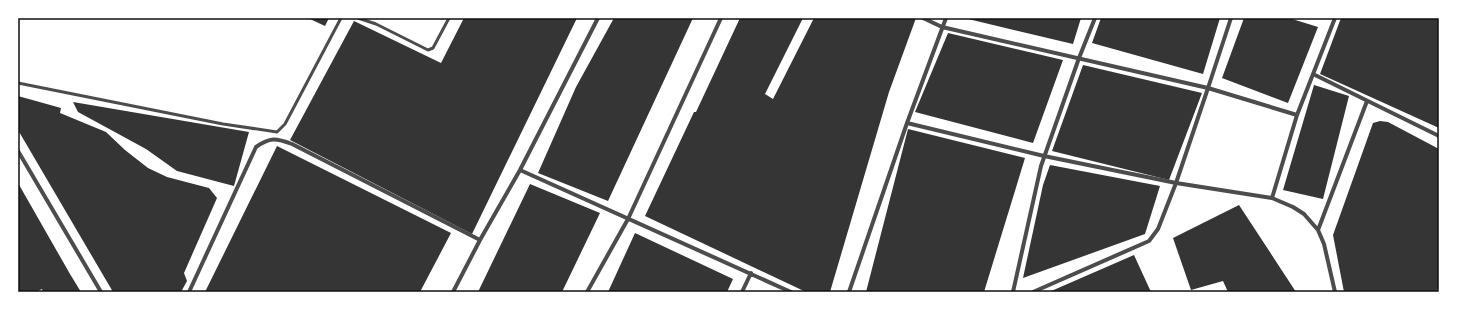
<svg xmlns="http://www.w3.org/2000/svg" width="1457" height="310" viewBox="0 0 1457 310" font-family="'Libre Baskerville',serif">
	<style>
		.building { fill: #353535 }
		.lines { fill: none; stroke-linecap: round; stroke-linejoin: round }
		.service { stroke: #4c4c4c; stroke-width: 3 }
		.minor { stroke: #4c4c4c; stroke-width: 4 }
		.neatline { fill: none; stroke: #111; stroke-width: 1.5 }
	</style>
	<rect width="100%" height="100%" fill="#fff"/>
	<!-- building -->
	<path class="building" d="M 308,18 L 329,18 L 325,26 Z
		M 464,18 L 577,18 L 472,234 L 290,140 L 354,21 L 441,63 Z
		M 614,18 L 693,18 L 608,201 L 538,173 L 576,87 Z
		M 740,18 L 803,18 L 765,94 L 773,99 L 814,18 L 916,18 L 889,92 L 830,292 L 806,292 L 645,216 L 694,112 L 696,112 Z
		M 964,18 L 1081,18 L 1073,44 Z
		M 1101,18 L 1220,18 L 1203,74 L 1092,43 Z
		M 1244,18 L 1289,18 L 1318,27 L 1288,103 L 1222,78 Z
		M 1341,18 L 1439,18 L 1439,128 L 1320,74 Z
		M 948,33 L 1063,60 L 1033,143 L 915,112 Z
		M 1083,65 L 1202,93 L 1169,180 L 1052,151 Z
		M 1314,85 L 1349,96 L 1323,199 L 1283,190 Z
		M 18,96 L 61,108 L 60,113 L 106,132 L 125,150 L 148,168 L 167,177 L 209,188 L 217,198 L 184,273 L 187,281 L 181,292 L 113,292 L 18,130 Z
		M 73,102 L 249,132 L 234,186 L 177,171 L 146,149 L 78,112 Z
		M 1380,121 L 1388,122 L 1439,149 L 1439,283 L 1437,292 L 1344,292 L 1333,235 L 1373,123 Z
		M 908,129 L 1025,158 L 984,292 L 866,292 Z
		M 277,146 L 451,233 L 420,292 L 205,292 Z
		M 1050,165 L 1160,186 L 1145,234 L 1023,278 L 1043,185 Z
		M 18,183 L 70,274 L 81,292 L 43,292 L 42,289 L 36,292 L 18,292 Z
		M 530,184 L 600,213 L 562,292 L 478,292 Z
		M 1239,205 L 1296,292 L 1228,292 L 1223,281 L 1191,290 L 1173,238 Z
		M 635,233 L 733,279 L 727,292 L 608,292 Z
		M 1134,255 L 1151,292 L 1049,292 Z"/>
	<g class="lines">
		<!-- service -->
		<path class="service" d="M 358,18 L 376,24 L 428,50 L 433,48 L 449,18
			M 18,83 L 223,124 L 277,132 L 285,124 L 341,18"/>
		<!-- minor -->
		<path class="minor" d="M 923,18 L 942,27 L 1208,88 L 1231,18
			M 1313,74 L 1439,136
			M 907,123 L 1044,156 L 1176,183 L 1272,198 L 1293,207 L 1304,214 L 1318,230 L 1324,244 L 1335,292
			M 18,151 L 101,292
			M 520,170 L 791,292
			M 1272,198 L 1297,115 L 1335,18
			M 1318,230 L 1367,101
			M 189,292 L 256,147 C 270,137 276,138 292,144 L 480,240
			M 453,292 L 480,240 L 520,170 L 598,18
			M 587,292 L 628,219 L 721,18
			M 742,292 L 751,273
			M 849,292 L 907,123 L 946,18
			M 1013,292 L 1041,166 L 1079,58 L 1095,18
			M 1033,292 L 1149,241 L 1158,229 L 1176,183 L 1208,88 L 1297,115"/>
	</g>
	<!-- border -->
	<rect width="1457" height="310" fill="none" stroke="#ffffff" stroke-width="38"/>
	<rect x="19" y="19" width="1419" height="272" class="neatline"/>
</svg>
